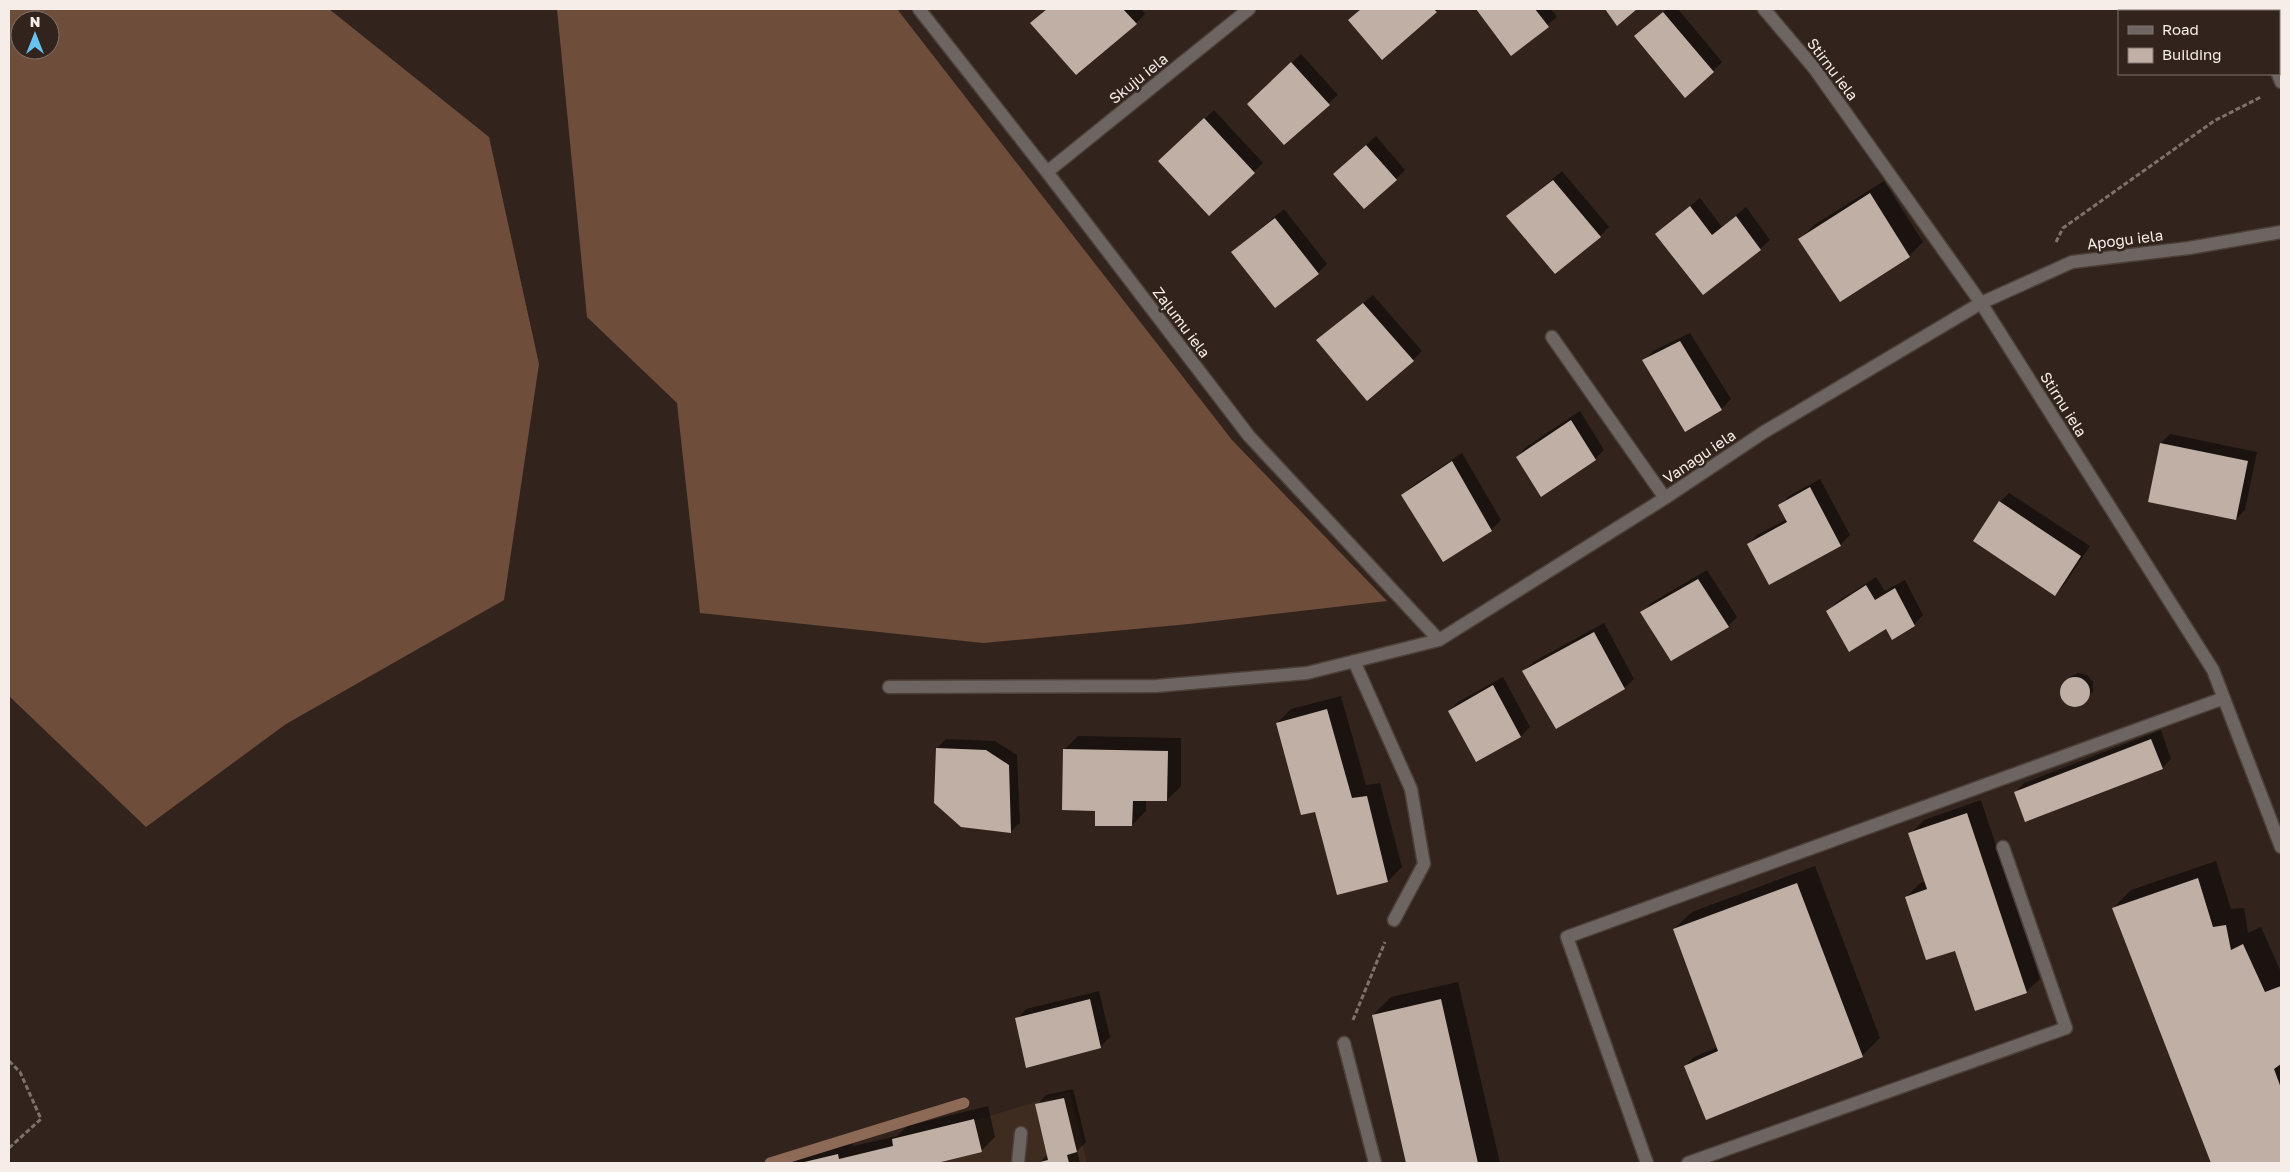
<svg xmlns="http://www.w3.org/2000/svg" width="2290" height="1172" viewBox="0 0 2290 1172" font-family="'Golos Text',sans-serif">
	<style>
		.built { fill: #3f2c21 }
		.forest { fill: #6e4e3b; fill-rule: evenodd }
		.shadow { fill: #0007 }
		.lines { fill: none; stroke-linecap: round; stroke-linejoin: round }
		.stream { stroke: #8c6a56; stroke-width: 11 }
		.building { fill: #c0afa5 }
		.minor-casing { stroke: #4d4039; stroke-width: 15 }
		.path { stroke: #7e726c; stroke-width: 3; stroke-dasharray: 5 2.5; stroke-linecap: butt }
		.minor { stroke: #6c6561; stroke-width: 12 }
		.labels { text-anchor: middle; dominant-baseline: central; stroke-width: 5; stroke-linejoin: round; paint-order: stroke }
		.street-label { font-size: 15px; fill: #f6ede8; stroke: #32241d }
	</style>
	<rect width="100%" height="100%" fill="#32241d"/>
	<!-- built -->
	<path class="built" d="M 1070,1092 L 1087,1163 L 832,1163 Z"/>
	<!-- forest -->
	<path class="forest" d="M 9,9 L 329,9 L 489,137 L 539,364 L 504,600 L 286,724 L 146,827 L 9,696 ZM 20,20 L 50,20 L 50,50 L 20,50 Z
		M 557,9 L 897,9 L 1232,440 L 1387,601 L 1189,624 L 983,643 L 700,613 L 677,403 L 587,317 Z"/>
	<!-- shadow -->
	<path class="shadow" d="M 1047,9 L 1141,9 L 1145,14 L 1136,23 L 1032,23 Z
		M 1361,9 L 1439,9 L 1382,59 L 1350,20 Z
		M 1477,9 L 1551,9 L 1557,17 L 1511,54 Z
		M 1667,9 L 1678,9 L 1722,62 L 1713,71 L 1645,27 Z
		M 2158,9 L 2229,9 L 2230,10 L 2159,11 Z
		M 1301,54 L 1338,95 L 1284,144 L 1249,104 Z
		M 1214,110 L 1263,163 L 1209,214 L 1169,152 Z
		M 1376,136 L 1405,170 L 1396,179 L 1344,164 Z
		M 1562,171 L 1609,227 L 1600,236 L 1508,216 Z
		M 1884,181 L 1923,242 L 1909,256 L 1800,239 L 1814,225 Z
		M 1700,198 L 1722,227 L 1746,207 L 1770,240 L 1760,249 L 1666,225 Z
		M 1284,209 L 1327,264 L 1318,273 L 1232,252 Z
		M 1373,295 L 1422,351 L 1413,360 L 1318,340 Z
		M 1690,333 L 1731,399 L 1721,409 L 1685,430 L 1644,360 L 1653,351 Z
		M 1580,411 L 1604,450 L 1595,459 L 1517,457 L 1526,447 Z
		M 2170,434 L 2257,452 L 2245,510 L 2236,519 L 2161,443 Z
		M 1462,453 L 1501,520 L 1491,530 L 1443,560 L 1402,495 L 1412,486 Z
		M 1820,479 L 1850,535 L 1840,545 L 1748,545 L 1757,535 L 1787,519 L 1780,505 L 1789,496 Z
		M 2009,493 L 2090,546 L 2064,585 L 2055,595 L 2000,502 Z
		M 1707,570 L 1737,617 L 1728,626 L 1642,613 L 1651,603 Z
		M 1876,577 L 1885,591 L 1905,580 L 1923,615 L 1914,625 L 1887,628 L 1828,611 L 1837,602 Z
		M 1604,623 L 1634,679 L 1624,688 L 1524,671 L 1533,662 Z
		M 2078,673 L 2087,675 L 2093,682 L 2093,691 L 2082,704 L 2073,706 L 2062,699 L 2062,686 L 2070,677 Z
		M 1503,677 L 1530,727 L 1521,736 L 1476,761 L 1449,711 L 1458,702 Z
		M 1341,696 L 1366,785 L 1380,783 L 1402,867 L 1388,881 L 1338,894 L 1316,811 L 1277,723 L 1291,709 Z
		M 2161,730 L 2171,759 L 2162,768 L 2015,793 L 2024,783 Z
		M 1078,736 L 1181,738 L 1181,786 L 1167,800 L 1146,800 L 1146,811 L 1132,825 L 1097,810 L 1064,750 Z
		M 946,739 L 995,741 L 1017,755 L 1020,823 L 1010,832 L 937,748 Z
		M 1981,800 L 2040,979 L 2026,992 L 1956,950 L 1906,897 L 1920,883 L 1926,881 L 1910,834 L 1924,820 Z
		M 2216,861 L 2231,909 L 2244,908 L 2248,933 L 2261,927 L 2281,972 L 2281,1163 L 2212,1163 L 2113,908 L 2131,890 Z
		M 1815,866 L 1880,1038 L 1862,1056 L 1685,1066 L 1694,1057 L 1718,1047 L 1674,929 L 1692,912 Z
		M 1458,982 L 1500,1163 L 1407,1163 L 1373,1015 L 1391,997 Z
		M 1099,991 L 1110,1037 L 1100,1047 L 1017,1019 L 1026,1009 Z
		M 1073,1089 L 1086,1142 L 1077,1151 L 1080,1163 L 1039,1163 L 1048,1154 L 1037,1105 L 1046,1095 Z
		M 988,1106 L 995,1137 L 981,1151 L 931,1163 L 784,1163 L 794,1154 L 851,1140 L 853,1146 L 897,1136 L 907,1126 Z"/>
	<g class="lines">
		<!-- stream -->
		<path class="stream" d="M 770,1163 L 964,1103"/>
	</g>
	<!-- building -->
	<path class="building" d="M 1047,9 L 1123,9 L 1137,24 L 1076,75 L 1030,23 Z
		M 1361,9 L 1434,9 L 1437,12 L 1382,60 L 1348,20 Z
		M 1476,9 L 1535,9 L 1549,27 L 1511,56 Z
		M 1605,9 L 1637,9 L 1617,26 Z
		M 2157,9 L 2216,9 L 2217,11 L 2158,11 Z
		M 1663,12 L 1714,72 L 1685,98 L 1634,36 Z
		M 1291,62 L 1330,105 L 1284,145 L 1247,104 Z
		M 1204,118 L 1255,173 L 1209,216 L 1158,161 Z
		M 1366,145 L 1397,180 L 1364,209 L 1333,174 Z
		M 1553,180 L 1601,237 L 1555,274 L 1506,216 Z
		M 1870,193 L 1910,257 L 1840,302 L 1798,239 Z
		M 1690,206 L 1712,235 L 1736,216 L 1761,250 L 1703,295 L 1655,234 Z
		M 1275,218 L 1319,274 L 1275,308 L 1231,252 Z
		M 1363,303 L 1414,361 L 1367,401 L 1316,340 Z
		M 1680,341 L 1722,410 L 1685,432 L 1642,360 Z
		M 1571,420 L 1596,460 L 1541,497 L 1516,457 Z
		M 2160,443 L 2248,461 L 2236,520 L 2148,502 Z
		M 1452,461 L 1492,531 L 1443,562 L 1401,495 Z
		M 1810,487 L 1841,546 L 1769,585 L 1747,544 L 1787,522 L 1778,505 Z
		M 1999,501 L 2081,556 L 2055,596 L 1973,541 Z
		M 1698,579 L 1729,627 L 1671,661 L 1640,612 Z
		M 1866,585 L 1875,600 L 1895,588 L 1915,626 L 1892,640 L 1886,629 L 1849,652 L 1826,611 Z
		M 1594,632 L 1625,689 L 1556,729 L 1522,671 Z
		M2060 692a15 15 0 1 1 30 0a15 15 0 1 1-30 0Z
		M 1493,685 L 1521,737 L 1476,762 L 1448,711 Z
		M 1327,709 L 1352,798 L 1367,796 L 1388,882 L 1337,895 L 1315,812 L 1301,815 L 1276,723 Z
		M 2151,739 L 2163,769 L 2025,822 L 2014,792 Z
		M 936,748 L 986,750 L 1009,765 L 1011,833 L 961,827 L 934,803 Z
		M 1063,749 L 1168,751 L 1167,801 L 1133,801 L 1132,826 L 1095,826 L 1095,811 L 1062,810 Z
		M 1967,813 L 2027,993 L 1975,1011 L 1955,951 L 1926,960 L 1905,897 L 1927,889 L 1908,833 Z
		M 2198,878 L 2213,927 L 2226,925 L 2231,950 L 2243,944 L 2265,992 L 2281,986 L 2281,1064 L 2274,1069 L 2281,1088 L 2281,1163 L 2211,1163 L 2112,908 Z
		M 1797,883 L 1863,1057 L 1706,1120 L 1684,1066 L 1718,1051 L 1673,929 Z
		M 1090,999 L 1101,1048 L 1026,1068 L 1015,1018 Z
		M 1441,999 L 1478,1163 L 1406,1163 L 1372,1015 Z
		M 1064,1098 L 1077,1152 L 1067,1155 L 1069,1163 L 1036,1163 L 1048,1160 L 1035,1104 Z
		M 974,1119 L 982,1152 L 937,1163 L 800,1163 L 838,1154 L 839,1159 L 893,1146 L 892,1139 Z"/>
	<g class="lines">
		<defs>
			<path id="minor" d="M 919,9 L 1047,172 L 1249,436 L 1439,640
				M 1764,9 L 1814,68 L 1981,303 L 2213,670 L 2281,847
				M 2252,9 L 2253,11
				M 2278,74 L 2281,82
				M 1047,172 L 1249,9
				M 1552,337 L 1665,498
				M 1354,661 L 1411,789 L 1424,864 L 1394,920
				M 889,687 L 1156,686 L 1307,673 L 1439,640 L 1665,498 L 1764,432 L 1981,303 L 2072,262 L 2189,248 L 2281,232
				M 1344,1043 L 1375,1163
				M 1018,1163 L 1021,1133
				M 1647,1163 L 1567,937 L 2224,698
				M 1688,1163 L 2066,1028 L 2003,847"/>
		</defs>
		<!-- minor casing -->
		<use href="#minor" class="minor-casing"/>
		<!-- path -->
		<path class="path" d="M 2056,242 L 2063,228 L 2214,121 L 2261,97
			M 1353,1020 L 1385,942
			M 9,1061 L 20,1072 L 41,1119 L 9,1148"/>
		<!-- minor -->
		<use href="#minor" class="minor"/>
	</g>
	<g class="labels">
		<!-- street labels -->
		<g class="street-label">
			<text transform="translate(1833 69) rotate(53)">Stirnu iela</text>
			<text transform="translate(1138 78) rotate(-39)">Skuju iela</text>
			<text transform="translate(2125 239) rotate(-7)">Apogu iela</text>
			<text transform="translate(1182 322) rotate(53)">Zaļumu iela</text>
			<text transform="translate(2064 404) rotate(58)">Stirnu iela</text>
			<text transform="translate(1699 456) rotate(-34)">Vanagu iela</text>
		</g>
	</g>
	<!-- border -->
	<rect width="2290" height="1172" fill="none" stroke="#f6ede8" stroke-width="20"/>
	<!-- legend -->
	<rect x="2118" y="10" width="162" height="65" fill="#32241d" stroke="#80746e"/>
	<rect x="2128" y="26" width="25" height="8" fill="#6c6561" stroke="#80746e"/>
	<text x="2162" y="35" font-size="15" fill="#f6ede8">Road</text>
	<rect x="2128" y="48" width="25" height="15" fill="#c0afa5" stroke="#80746e"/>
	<text x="2162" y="60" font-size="15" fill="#f6ede8">Building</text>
	<!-- north arrow -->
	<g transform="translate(35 35)"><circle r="24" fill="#32241d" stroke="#80746e"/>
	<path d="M0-4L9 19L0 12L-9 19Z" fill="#67c4f0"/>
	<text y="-8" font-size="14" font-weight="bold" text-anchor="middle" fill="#f6ede8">N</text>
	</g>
</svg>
